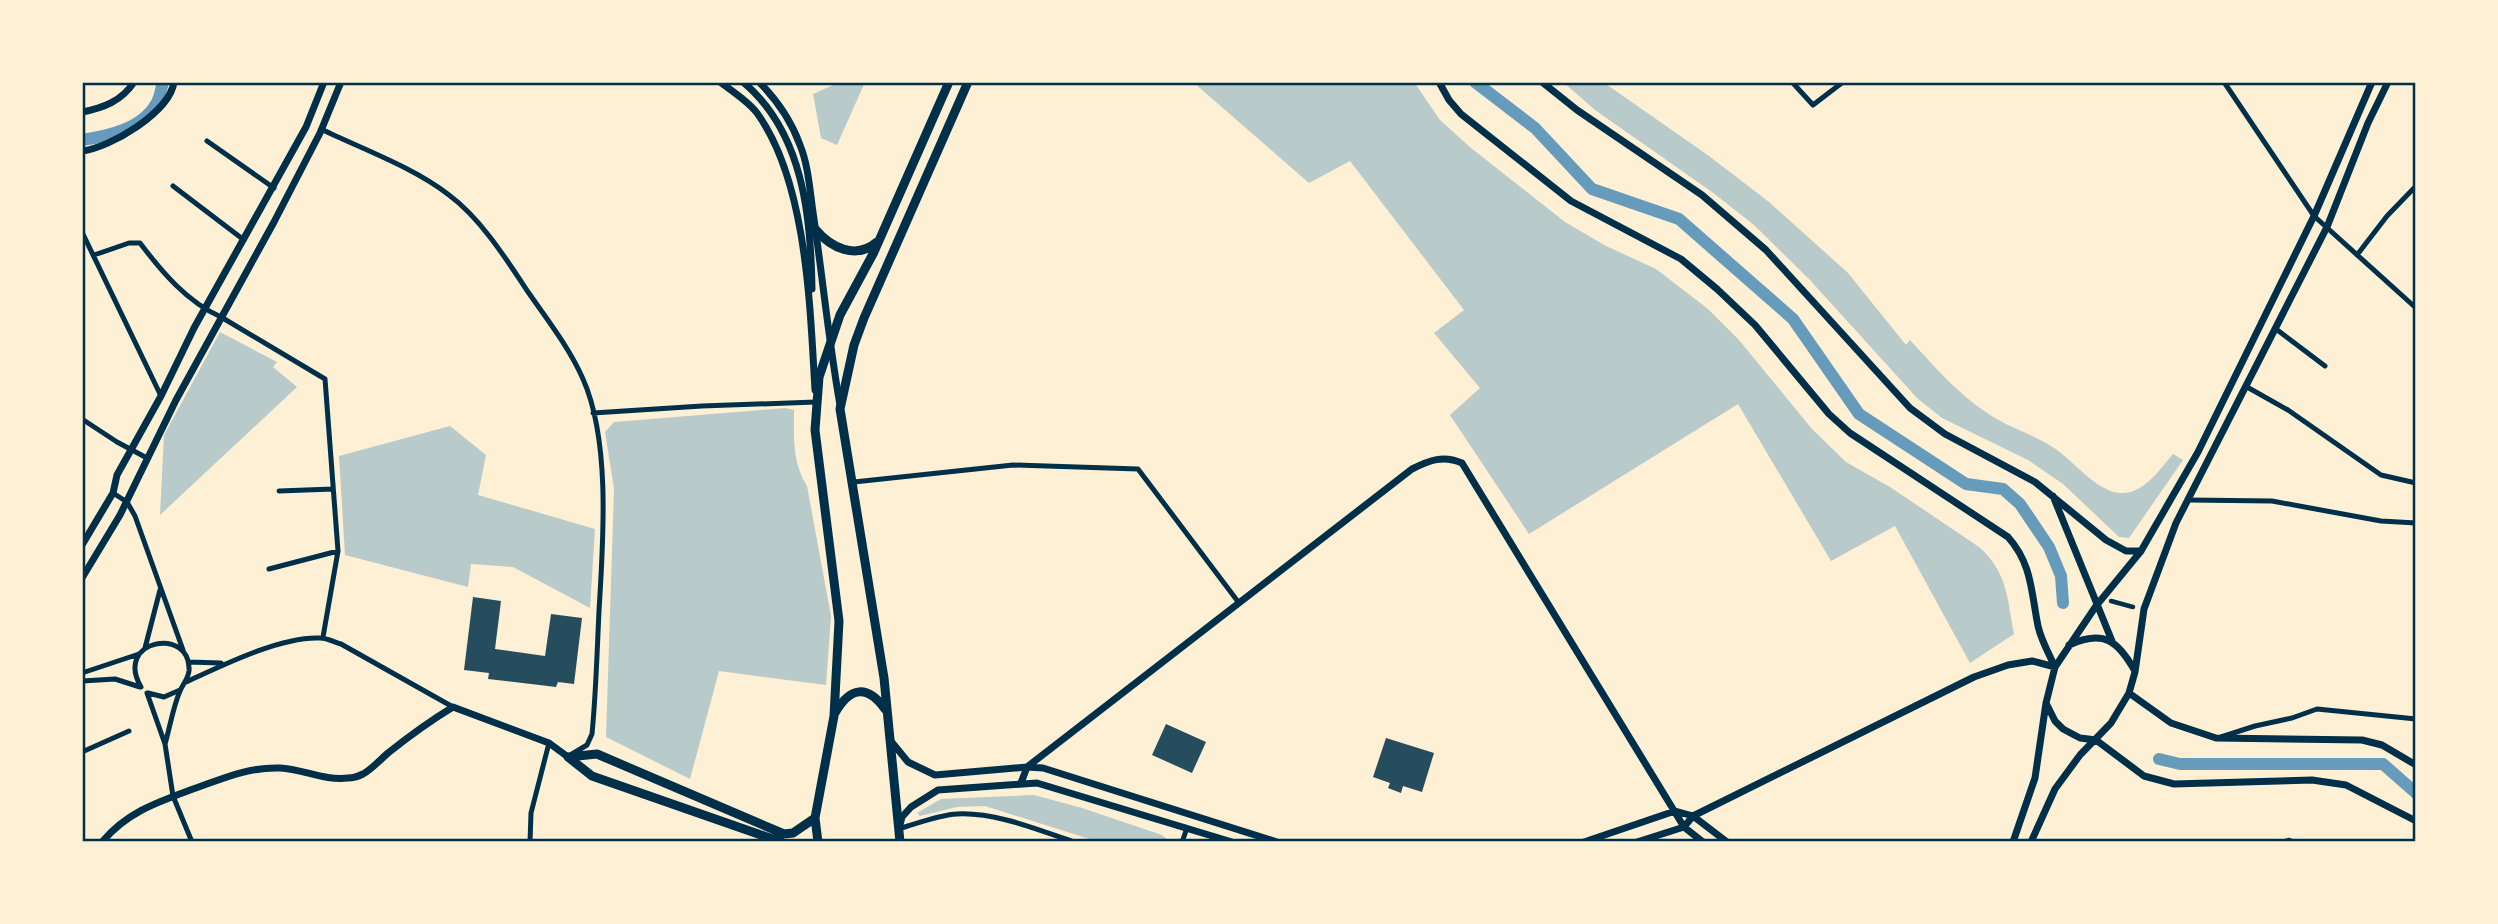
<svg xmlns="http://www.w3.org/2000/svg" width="2498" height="924" viewBox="0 0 2498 924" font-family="Barlow,sans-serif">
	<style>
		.green { fill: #b9caca }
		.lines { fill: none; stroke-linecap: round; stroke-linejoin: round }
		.canal { stroke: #669bbc; stroke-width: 12 }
		.building { fill: #264d5e }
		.service { stroke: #003049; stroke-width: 2.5 }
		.pedestrian { stroke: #003049; stroke-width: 4.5 }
		.minor { stroke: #003049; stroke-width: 5 }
		.tertiary { stroke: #003049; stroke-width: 7 }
		.primary { stroke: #003049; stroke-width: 9 }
		.neatline { fill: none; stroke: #003049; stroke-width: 2.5 }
	</style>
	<rect width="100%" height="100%" fill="#fdf0d5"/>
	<!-- green -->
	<path class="green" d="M 840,82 L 865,82 L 837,145 L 821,138 L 813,94 Z
		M 1193,82 L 1414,82 L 1440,120 L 1471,148 L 1565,222 L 1606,246 L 1656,269 L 1708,309 L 1739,340 L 1812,429 L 1846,462 L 1890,487 L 1979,547 C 2008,573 2007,598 2014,634 L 1970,663 L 1895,526 L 1831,561 L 1738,404 L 1529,534 L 1450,415 L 1480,388 L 1434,333 L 1464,310 L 1350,161 L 1309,183 Z
		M 1563,82 L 1603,82 L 1709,156 L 1769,202 L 1848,273 L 1906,345 L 1910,340 C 1937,369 1962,399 1997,419 C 2015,430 2037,436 2054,448 C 2074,461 2099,495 2124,493 C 2145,492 2160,469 2173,454 L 2183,460 L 2129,538 L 2119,537 L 2063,484 L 2028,460 L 1942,418 L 1917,398 L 1809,279 L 1754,225 L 1712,192 L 1595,110 Z
		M 220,332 L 277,362 L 273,367 L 297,387 L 160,515 L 164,435 Z
		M 785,408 L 794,410 C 794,438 792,462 807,486 L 831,616 L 826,685 L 719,671 L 690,779 L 606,737 L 614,489 L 605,432 L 614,422 Z
		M 450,426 L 486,455 L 478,495 L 595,529 L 590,608 L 513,567 L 471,564 L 468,587 L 345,555 L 339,456 Z
		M 1034,795 L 1082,808 L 1162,835 L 1170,842 L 1099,842 L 985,806 L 957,807 L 920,816 L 917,813 L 941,799 Z"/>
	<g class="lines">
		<!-- canal -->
		<path class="canal" d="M 1475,82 L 1535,128 L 1592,189 L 1679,219 L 1793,319 L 1859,414 L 1966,484 L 2003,489 L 2020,504 L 2049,547 L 2061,576 L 2063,603
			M 82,140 C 108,136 142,129 156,104 C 160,98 161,89 163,82
			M 2159,759 L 2180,764 L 2383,764 L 2416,793"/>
	</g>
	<!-- building -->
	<path class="building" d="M 473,597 L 501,601 L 495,649 L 545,656 L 551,614 L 582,618 L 574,684 L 558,682 L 556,687 L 488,679 L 489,673 L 464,670 Z
		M 1166,724 L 1206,742 L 1192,773 L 1152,755 Z
		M 1386,738 L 1434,753 L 1422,792 L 1403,786 L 1401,793 L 1388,788 L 1390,783 L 1373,777 Z"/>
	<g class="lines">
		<!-- service -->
		<path class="service" d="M 2277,842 L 2289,839 L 2297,842"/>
		<!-- pedestrian -->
		<path class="pedestrian" d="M 2111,601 L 2133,607"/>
		<!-- minor -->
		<path class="minor" d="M 1792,82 L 1813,105 L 1843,82
			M 2224,82 L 2314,216 L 2416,308
			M 321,129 C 362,149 413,167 449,195 C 480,218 505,257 526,289 C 546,318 569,347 583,379 C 611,442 603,543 599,611 C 597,652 596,693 592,734 L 587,745 L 572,754
			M 207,141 L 274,188
			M 173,186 L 244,240
			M 82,232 L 161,396
			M 94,255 L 129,243 L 140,243 C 162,272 187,302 221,317 L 325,379 L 338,551 L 323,637
			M 2357,255 L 2387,216 L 2416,186
			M 2276,329 L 2325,366
			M 2247,387 L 2288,410 L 2381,475 L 2416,483
			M 593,413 L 702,406 L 816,402
			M 82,419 L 117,442 L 147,458
			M 854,482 L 1013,465 L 1138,469 L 1239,603
			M 279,491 L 333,489
			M 113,493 L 127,502 L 135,516 L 183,650
			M 2189,500 L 2272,501 L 2381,521 L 2416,523
			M 269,569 L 338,551
			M 145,648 L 160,590
			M 188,662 L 221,663
			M 2416,670 L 2416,671
			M 82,673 L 139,654
			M 82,681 L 115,679 L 140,687
			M 186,682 C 221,666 281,636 320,638 C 327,638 334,642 341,644 L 453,707
			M 141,687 C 113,639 192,626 189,671 C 188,679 183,684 180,691 C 173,707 170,727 165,744
			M 147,693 L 165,744 L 173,796 L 192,842
			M 148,693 L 164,697 L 180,690
			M 2221,737 L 2255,726 L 2292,718 L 2317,709 L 2416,719
			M 82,752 L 129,731
			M 898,829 C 917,824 937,815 957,814 C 996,812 1038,830 1074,842
			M 530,842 L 531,813 L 549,743
			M 1182,842 L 1187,828"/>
		<!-- tertiary -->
		<path class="tertiary" d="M 720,82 C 732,91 748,101 757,113 C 807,182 810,307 815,390
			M 743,82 C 803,132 811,216 812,289
			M 759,82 C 778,101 791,120 800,145 C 809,167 810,194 814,219 C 823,281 829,343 840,405
			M 1439,82 L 1449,100 L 1461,114 L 1571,201 L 1681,259 L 1717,289 L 1755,325 L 1829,414 L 1850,433 L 2008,537 C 2032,564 2031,591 2038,626 C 2041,640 2049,654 2055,667
			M 1542,82 L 1577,110 L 1702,195 L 1766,250 L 1910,408 L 1945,434 L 2035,482 L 2106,540 L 2126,551 L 2141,551
			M 82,112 C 103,108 122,101 134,82
			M 82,151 C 110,148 170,112 174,82
			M 2053,496 L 2112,641
			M 82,545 L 113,493 L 117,475 L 161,396 L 194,328 L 306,127 L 324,82
			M 82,578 L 120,515 L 176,400 L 274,222 L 320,133 L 341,82
			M 2069,645 C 2104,629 2118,641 2135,671
			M 2129,693 L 2171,723 L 2216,738 L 2362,740 L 2382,745 L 2416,765
			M 2046,703 L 2055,721 L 2063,729 L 2080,738 L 2096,740 L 2144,776 L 2174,784 L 2312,780 L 2346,785 L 2416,821
			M 890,740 L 908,762 L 935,775 L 1027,767 L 1043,768 L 1277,842
			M 1021,783 L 1027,767 L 1412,469 C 1430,460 1443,455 1462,463 L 1684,827 L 1703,842
			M 900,825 L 902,817 L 911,807 L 938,790 L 1037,783 L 1232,842
			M 102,842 C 127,812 158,802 193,789 C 222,779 247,767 280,768 C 303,769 324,781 348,778 C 352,778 359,776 363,774 C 372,769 380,760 388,753 C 408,737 430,721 453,707 L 549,743 L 568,757
			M 1584,842 L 1675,811 L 1693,816 L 1727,842
			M 1637,842 L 1684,827 L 1693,816 L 1974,677 L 2008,665 L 2032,661 L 2055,667
			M 2013,842 L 2035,778 L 2046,703 L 2055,667 L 2096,606 L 2141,551 L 2198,452 L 2314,216 L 2372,82
			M 2031,842 L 2055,789 L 2080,755 L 2111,723 L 2129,693 L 2135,672 L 2144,609 L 2176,523 L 2327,227 L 2368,123 L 2388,82"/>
		<!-- primary -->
		<path class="primary" d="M 815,229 C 831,248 856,260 877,242
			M 835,713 C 850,687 867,684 885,709
			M 568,757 L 597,754 L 784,834 L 793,833 L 815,818
			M 568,757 L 592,776 L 781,842
			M 818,842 L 815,818 L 834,716 L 839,621 L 815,430 L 819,377 L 840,315 L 874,252 L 949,82
			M 900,842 L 884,678 L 840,409 L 854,345 L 864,318 L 968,82"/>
	</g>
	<!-- border -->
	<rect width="2498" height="924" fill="none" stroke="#fdf0d5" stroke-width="168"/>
	<rect x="84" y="84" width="2330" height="756" class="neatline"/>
</svg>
